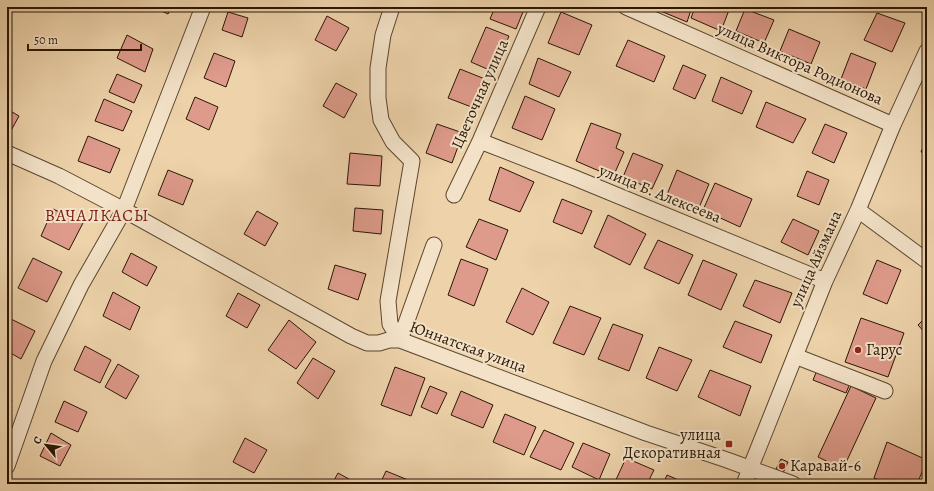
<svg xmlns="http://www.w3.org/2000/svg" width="934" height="491" viewBox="0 0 934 491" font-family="Alegreya,serif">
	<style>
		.building { fill: #de9a8a; stroke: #2a1704 }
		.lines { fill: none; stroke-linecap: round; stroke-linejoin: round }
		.minor-casing { stroke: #5b462e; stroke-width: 17 }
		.minor { stroke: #f3e2c8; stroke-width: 15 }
		.poi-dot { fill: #8f2418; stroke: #f3e2c8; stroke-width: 1.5 }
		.labels { text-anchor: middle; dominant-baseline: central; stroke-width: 4; stroke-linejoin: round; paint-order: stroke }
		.street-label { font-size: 16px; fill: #2a1704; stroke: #f3e2c8 }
		.poi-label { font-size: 16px; fill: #2a1704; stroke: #f3e2c8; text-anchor: start }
		.neighbourhood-label { font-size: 17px; letter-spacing: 1px; fill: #7a1f14; stroke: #f3e2c8 }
	</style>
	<rect width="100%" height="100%" fill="#edd2aa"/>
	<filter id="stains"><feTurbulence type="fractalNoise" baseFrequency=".005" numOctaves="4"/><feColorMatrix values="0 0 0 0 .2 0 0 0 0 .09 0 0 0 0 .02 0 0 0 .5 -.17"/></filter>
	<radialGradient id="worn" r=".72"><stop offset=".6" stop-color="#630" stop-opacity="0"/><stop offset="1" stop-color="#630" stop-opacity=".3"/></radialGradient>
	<!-- building -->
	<path class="building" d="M 153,7 L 172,7 L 168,14 Z
		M 495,7 L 525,7 L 516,29 L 490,19 Z
		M 651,7 L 692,7 L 687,22 Z
		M 695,7 L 721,7 L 729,10 L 721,31 L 691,18 Z
		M 745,9 L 774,20 L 764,43 L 736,31 Z
		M 228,12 L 248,18 L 242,37 L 222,30 Z
		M 561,12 L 592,25 L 579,55 L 548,43 Z
		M 877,13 L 905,23 L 892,52 L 864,40 Z
		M 327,16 L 349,28 L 336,51 L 315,40 Z
		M 486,27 L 509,36 L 494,72 L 471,62 Z
		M 789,29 L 820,42 L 811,64 L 780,51 Z
		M 127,35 L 153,49 L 145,72 L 117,58 Z
		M 628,40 L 665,56 L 654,82 L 616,66 Z
		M 214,53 L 235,61 L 226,87 L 204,78 Z
		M 851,53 L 876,63 L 866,89 L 841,79 Z
		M 538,58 L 571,72 L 559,97 L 529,84 Z
		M 683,65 L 706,75 L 695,99 L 673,89 Z
		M 460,69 L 485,79 L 474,108 L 448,98 Z
		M 117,74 L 142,85 L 134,103 L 109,92 Z
		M 721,77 L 752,91 L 742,114 L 712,101 Z
		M 336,83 L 357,94 L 344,118 L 323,106 Z
		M 525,96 L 555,109 L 542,140 L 512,128 Z
		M 195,97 L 218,107 L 209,130 L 186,119 Z
		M 104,99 L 132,111 L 123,131 L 95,121 Z
		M 766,102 L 806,119 L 793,143 L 756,127 Z
		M 7,109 L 19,116 L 7,138 Z
		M 591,123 L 621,134 L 616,148 L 624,152 L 613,177 L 576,161 Z
		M 437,124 L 463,133 L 452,163 L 426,153 Z
		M 825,124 L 847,133 L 834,163 L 812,153 Z
		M 88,136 L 120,149 L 110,173 L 78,161 Z
		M 927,138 L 927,154 L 921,152 Z
		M 350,153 L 382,156 L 380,186 L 347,184 Z
		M 633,153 L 663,165 L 652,189 L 623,177 Z
		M 500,167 L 534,182 L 520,212 L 489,200 Z
		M 168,170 L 193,180 L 183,205 L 158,195 Z
		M 677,170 L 709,184 L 698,210 L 666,197 Z
		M 807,171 L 829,180 L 819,205 L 797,196 Z
		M 715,183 L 752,199 L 740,227 L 703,210 Z
		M 562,199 L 592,211 L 582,234 L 553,222 Z
		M 355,208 L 383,210 L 381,234 L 353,231 Z
		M 53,209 L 83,223 L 69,250 L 41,236 Z
		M 257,211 L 278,223 L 265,246 L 244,234 Z
		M 608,215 L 646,234 L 630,265 L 594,247 Z
		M 479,219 L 508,230 L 496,260 L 466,247 Z
		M 793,219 L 819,231 L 808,255 L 781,242 Z
		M 658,240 L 693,255 L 679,284 L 644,268 Z
		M 131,253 L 157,267 L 147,286 L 122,272 Z
		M 33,258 L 62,272 L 47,302 L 18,288 Z
		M 461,259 L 488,269 L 474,306 L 448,295 Z
		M 703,260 L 737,274 L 721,310 L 688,295 Z
		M 877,260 L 901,270 L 887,304 L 863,294 Z
		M 335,265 L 366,274 L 358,300 L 328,289 Z
		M 755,280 L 792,293 L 780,323 L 743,306 Z
		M 522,288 L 549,302 L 533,335 L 506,322 Z
		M 113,292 L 140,307 L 130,330 L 103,316 Z
		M 238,293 L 260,305 L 247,328 L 226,316 Z
		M 570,306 L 601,318 L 584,355 L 553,343 Z
		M 927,316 L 927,335 L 918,325 Z
		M 7,317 L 35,331 L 21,359 L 7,351 Z
		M 861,318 L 904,333 L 888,377 L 845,362 Z
		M 289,320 L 316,342 L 296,369 L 268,350 Z
		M 735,321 L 772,335 L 761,363 L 723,347 Z
		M 613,324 L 643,335 L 629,371 L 598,359 Z
		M 85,346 L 111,360 L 100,383 L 74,370 Z
		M 659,347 L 692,360 L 677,391 L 646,378 Z
		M 313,358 L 335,371 L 318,399 L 297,383 Z
		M 118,364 L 139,376 L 126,399 L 105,387 Z
		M 395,367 L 425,378 L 411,416 L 381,405 Z
		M 818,368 L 851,381 L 846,393 L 813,380 Z
		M 710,370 L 751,386 L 740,416 L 698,397 Z
		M 430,386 L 447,393 L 437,414 L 421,407 Z
		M 851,386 L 876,398 L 843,469 L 818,457 Z
		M 461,391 L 493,405 L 483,428 L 451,415 Z
		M 7,398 L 12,400 L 7,411 Z
		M 64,401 L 87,412 L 78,432 L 55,422 Z
		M 505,414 L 536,427 L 524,455 L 493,442 Z
		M 544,430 L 574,443 L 561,470 L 530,457 Z
		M 51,433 L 71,445 L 60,466 L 40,456 Z
		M 245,438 L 267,450 L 254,473 L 233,462 Z
		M 887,442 L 927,460 L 917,484 L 889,484 L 874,478 Z
		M 583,443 L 610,454 L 599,480 L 572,467 Z
		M 626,458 L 654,470 L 647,484 L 614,484 Z
		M 781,459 L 788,462 L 783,473 L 776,469 Z
		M 386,471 L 418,484 L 380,484 Z
		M 338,473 L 358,484 L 332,484 Z
		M 927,473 L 927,484 L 922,484 Z
		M 667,475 L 688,484 L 663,484 Z"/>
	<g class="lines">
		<defs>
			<path id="minor" d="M 392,7 L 383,35 L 378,68 L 378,98 L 381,120 L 393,142 L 412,161 L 388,301 L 390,324 L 400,340
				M 626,7 L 893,125
				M 480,141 L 575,178 L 825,281
				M 7,153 L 59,176 L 124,210 L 351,336 L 367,343 L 379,343 L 389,340 L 400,340 L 646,433 L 727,460 L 793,484
				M 454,195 L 480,141 L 538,7
				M 858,210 L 927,261
				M 400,340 L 434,245
				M 795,356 L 885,391
				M 7,466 L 44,361 L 81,285 L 124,210 L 203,7
				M 744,484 L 825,281 L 858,210 L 893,125 L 927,51"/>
		</defs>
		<!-- minor casing -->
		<use href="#minor" class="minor-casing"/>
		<!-- minor -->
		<use href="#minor" class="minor"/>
	</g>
	<!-- markers -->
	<g class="poi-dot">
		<circle cx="858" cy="350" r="4"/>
		<rect x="725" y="440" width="8" height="8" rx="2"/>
		<circle cx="782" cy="466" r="4"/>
	</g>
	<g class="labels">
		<!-- street labels -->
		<g class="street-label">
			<text transform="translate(800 64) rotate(24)">улица Виктора Родионова</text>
			<text transform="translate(480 94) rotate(-66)">Цветочная улица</text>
			<text transform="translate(660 194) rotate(22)">улица Б. Алексеева</text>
			<text transform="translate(816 259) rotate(-66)">улица Айзмана</text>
			<text transform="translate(468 347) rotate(20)">Юннатская улица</text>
		</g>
		<!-- poi labels -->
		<g class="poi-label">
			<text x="866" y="350">Гарус</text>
			<text x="721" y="435" text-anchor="end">улица<tspan x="721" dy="18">Декоративная</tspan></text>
			<text x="790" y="466">Каравай-6</text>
		</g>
		<!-- neighbourhood labels -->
		<g class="neighbourhood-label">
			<text x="97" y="215">ВАЧАЛКАСЫ</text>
		</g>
	</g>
	<!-- margin -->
	<rect width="934" height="491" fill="none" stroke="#edd2aa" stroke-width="24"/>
	<rect x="8" y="8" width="918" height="475" fill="none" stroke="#2a1704" stroke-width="2"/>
	<rect x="12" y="12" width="910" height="467" fill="none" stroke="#2a1704"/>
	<!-- north arrow -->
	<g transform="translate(46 445) rotate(299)" stroke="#f3e2c8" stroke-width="3" paint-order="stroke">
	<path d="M0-3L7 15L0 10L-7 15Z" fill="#2a1704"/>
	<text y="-6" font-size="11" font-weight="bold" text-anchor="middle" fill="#2a1704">С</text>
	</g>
	<!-- scale -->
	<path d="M28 44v6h113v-6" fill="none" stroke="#2a1704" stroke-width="2"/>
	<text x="34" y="44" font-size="12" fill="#2a1704" stroke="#f3e2c8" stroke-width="3" paint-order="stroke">50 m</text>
	<rect width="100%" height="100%" filter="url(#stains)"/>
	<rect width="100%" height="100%" fill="url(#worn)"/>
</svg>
